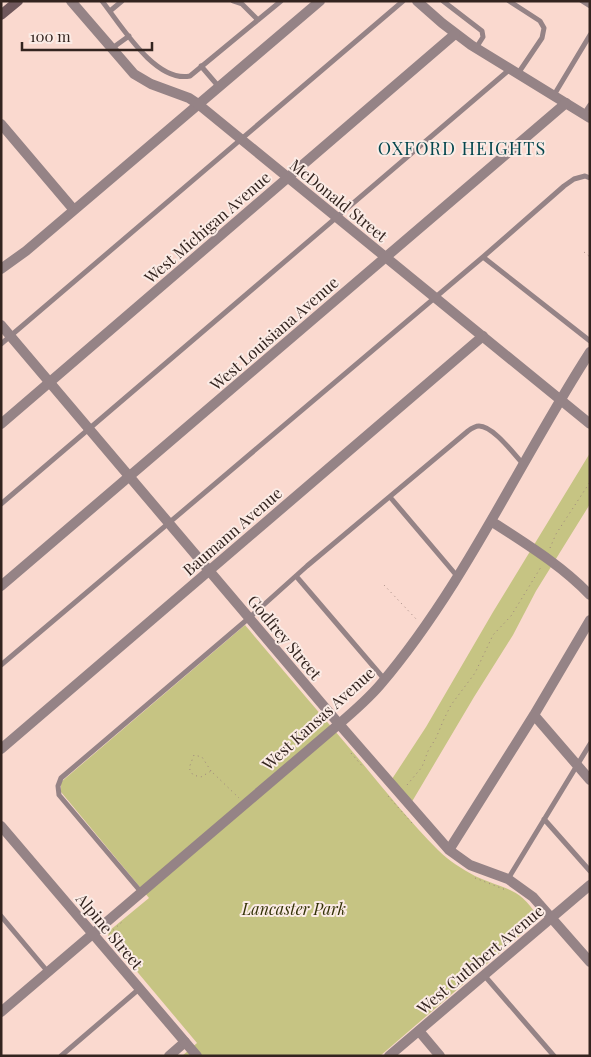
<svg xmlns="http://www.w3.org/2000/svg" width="591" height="1057" viewBox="0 0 591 1057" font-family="'Playfair Display',serif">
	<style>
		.green { fill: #c6c483 }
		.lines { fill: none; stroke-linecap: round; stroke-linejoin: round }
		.path { stroke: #9e857e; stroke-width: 1; stroke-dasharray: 1 4; stroke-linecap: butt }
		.service { stroke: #958386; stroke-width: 5 }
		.minor { stroke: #958386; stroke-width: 10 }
		.tertiary { stroke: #958386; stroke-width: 10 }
		.secondary { stroke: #6f575b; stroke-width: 10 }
		.labels { text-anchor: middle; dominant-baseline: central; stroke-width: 4; stroke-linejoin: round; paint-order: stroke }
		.street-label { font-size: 16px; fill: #33241f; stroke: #fbebe5 }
		.park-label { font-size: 16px; font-style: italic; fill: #333106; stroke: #fbebe5 }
		.neighbourhood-label { font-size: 18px; letter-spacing: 1px; fill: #05474e; stroke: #fbebe5 }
	</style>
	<rect width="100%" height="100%" fill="#fad9cf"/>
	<!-- green -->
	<path class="green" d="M 590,453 L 590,504 L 536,591 L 513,635 L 474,697 L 410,805 L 392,779 L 426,727 L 493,612 Z
		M 245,625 C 284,672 324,718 363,764 C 387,793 411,823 438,850 C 449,861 462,869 475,876 C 503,889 520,887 537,916 L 532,925 L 380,1056 L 182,1056 L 197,1043 L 108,937 L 109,931 L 149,898 L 61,792 L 61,782 Z"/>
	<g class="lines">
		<!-- path -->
		<path class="path" d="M 584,252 L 590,257
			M 550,548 L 556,534 L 590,482
			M 384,585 L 418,621
			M 351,753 L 363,767
			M 211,771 L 202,757 L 194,755 L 189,768 L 193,775 L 201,777 L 211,771 L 239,798
			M 407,785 L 422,767 L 428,751 L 436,738 L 444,719 L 451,705 L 475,673 L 493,635 L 511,616 L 541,567
			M 388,796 L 412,823
			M 475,878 L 506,890
			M 110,938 L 109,934 L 123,921"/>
		<!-- service -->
		<path class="service" d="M 102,1 C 121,25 155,83 190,76 L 281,1
			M 233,1 L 242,4 L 258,20
			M 443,1 L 482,31 L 483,37 L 476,48
			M 509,1 L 540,21 L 544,28 L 542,38 L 517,75
			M 582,1 L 590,6
			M 110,11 L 122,1
			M 111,49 L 129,36
			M 201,66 L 219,87
			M 554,95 L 590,35
			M 584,114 L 590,105
			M 483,257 L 590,341
			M 1,344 L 403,1
			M 390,497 L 457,576
			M 1,504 L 509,70
			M 296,576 L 385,680
			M 1,665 L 483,257 L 564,186 L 574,179 L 585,176 L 590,178
			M 544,819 L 590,871
			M 508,879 L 590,744
			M 141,892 L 59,795 L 58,786 L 61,778 L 249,618 L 307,566 L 468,431 C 472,428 475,426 479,426 C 493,426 513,453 523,464
			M 1,916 L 48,972
			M 484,975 L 554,1056
			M 61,1056 L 139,989"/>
		<!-- minor -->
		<path class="minor" d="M 417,1 L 442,23 L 471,45 L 590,118
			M 1,124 L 74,210
			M 1,269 L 26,251 L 320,1
			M 1,325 L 339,724 L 449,850 L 470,865 L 508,879 L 533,897 L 590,962
			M 491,521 C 526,544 560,564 590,595
			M 534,715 L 590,780
			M 1,749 L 483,336
			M 449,850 L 534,715 L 590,620
			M 1,1012 L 339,724 C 353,712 368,699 380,685 C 465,585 519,462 590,352
			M 419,1031 L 440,1056
			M 169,1056 L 185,1042"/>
		<!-- tertiary -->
		<path class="tertiary" d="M 71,1 L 134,74 L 151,84 L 189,98 L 198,104 L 590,424
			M 1,424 L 455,34
			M 1,586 L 566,103
			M 1,826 L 197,1056
			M 389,1056 L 590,885"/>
		<!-- secondary -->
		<path class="secondary" d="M 1,15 L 18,1"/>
	</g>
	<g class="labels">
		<!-- street labels -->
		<g class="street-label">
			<text transform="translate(339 200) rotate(39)">McDonald Street</text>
			<text transform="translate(207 227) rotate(-41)">West Michigan Avenue</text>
			<text transform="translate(274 333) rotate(-41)">West Louisiana Avenue</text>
			<text transform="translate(232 531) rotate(-41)">Baumann Avenue</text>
			<text transform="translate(285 637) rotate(50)">Godfrey Street</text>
			<text transform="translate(318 718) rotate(-42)">West Kansas Avenue</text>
			<text transform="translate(110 931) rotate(50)">Alpine Street</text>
			<text transform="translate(480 959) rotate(-40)">West Cuthbert Avenue</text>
		</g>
		<!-- park labels -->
		<g class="park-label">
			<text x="294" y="908">Lancaster Park</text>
		</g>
		<!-- neighbourhood labels -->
		<g class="neighbourhood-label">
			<text x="462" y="148">OXFORD HEIGHTS</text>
		</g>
	</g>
	<!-- border -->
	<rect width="591" height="1057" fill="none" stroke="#33241f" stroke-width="5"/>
	<!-- scale -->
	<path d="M22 42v8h130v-8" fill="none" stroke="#33241f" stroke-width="2.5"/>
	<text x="30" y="42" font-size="15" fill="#33241f" stroke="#fbebe5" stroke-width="4" paint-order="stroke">100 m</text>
</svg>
